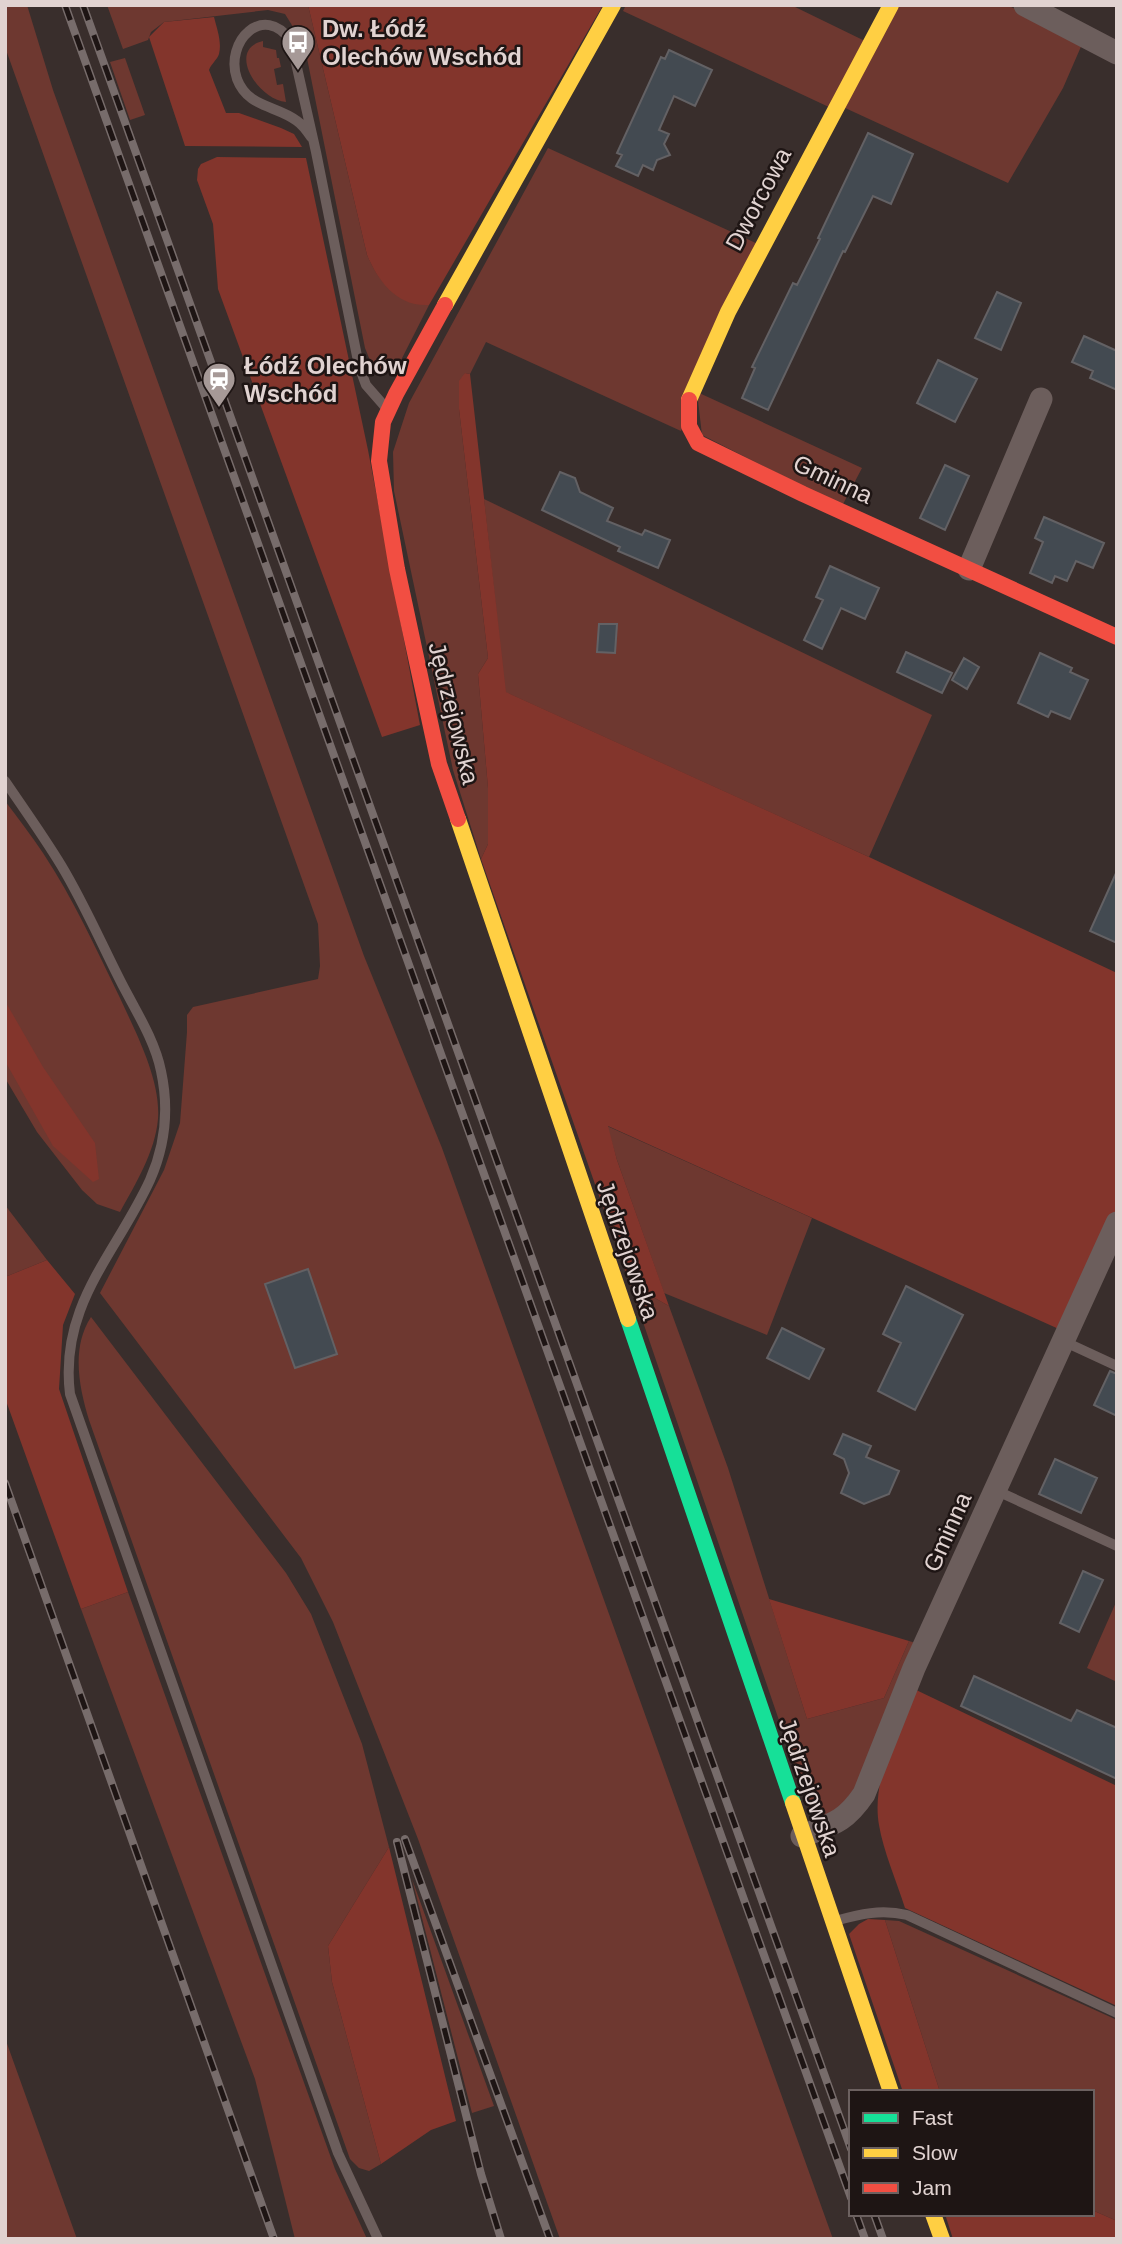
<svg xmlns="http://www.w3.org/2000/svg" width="1122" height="2244" viewBox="0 0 1122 2244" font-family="Arial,sans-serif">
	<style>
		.green { fill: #6e3830 }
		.forest { fill: #83352c }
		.building { fill: #434a51; stroke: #636164; stroke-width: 2 }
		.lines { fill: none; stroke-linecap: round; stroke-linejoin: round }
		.lane { stroke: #6c5e5c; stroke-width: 10 }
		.street { stroke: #6c5e5c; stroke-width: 23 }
		.fast { stroke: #16e098; stroke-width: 16 }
		.slow { stroke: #ffcf43; stroke-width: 16 }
		.jam { stroke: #f24e42; stroke-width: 16 }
		.rail-casing { stroke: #776c6b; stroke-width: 8 }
		.rail { stroke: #1e1514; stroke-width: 5; stroke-dasharray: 16; stroke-linecap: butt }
		.labels { text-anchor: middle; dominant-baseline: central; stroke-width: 5; stroke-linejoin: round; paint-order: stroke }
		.poi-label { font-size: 24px; font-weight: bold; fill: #e1d3d1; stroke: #1e1514; text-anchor: start }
		.street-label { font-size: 24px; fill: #e1d3d1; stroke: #1e1514 }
	</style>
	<rect width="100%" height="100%" fill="#392e2c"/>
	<!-- green -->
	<path class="green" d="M 5,5 L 27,5 L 53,90 L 364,956 L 442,1148 L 833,2239 L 560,2239 L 418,1839 L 333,1622 L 301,1558 L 100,1293 L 164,1170 L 180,1123 L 187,1032 L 187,1015 L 193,1007 L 318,979 L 320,966 L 318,924 L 5,47 Z
		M 107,5 L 308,5 L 367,255 C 384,292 393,291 429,305 L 397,368 C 374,372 373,368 365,348 L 306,53 L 298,35 L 285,14 L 268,10 L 164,22 L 151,32 L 148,40 L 123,49 Z
		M 626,5 L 791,5 L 867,42 L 831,108 L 623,11 Z
		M 896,5 L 1007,5 L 1083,42 L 1063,88 L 1008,183 L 843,107 Z
		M 263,41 L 263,47 L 276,50 L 277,58 L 279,58 L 281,67 L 274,69 L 277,85 L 283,84 L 286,102 C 258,100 226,49 263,41 Z
		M 125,58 L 145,115 L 130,120 L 110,62 Z
		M 548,148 L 758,244 L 681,431 L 486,342 L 470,374 L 465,373 L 459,409 L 488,658 L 478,674 L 488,788 L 488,844 L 481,859 L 453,770 L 394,491 L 393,452 L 409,403 Z
		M 697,392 L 862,468 L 842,506 L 702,435 Z
		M 484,499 L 932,715 L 869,857 L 505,692 Z
		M 5,801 C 18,818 31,835 43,853 C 73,898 96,949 120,998 C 136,1033 161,1080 158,1119 C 155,1152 136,1183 120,1212 L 97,1204 L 82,1190 L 37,1132 L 5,1078 Z
		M 607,1126 L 812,1218 L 767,1335 L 664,1293 L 617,1160 Z
		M 5,1205 L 47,1260 L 5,1277 Z
		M 630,1284 L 669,1306 L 728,1468 L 807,1719 L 884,1698 L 909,1641 L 919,1644 L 868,1769 L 840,1813 L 813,1820 Z
		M 91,1317 L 286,1573 L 311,1614 L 362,1744 L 389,1847 L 328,1946 L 332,1982 L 381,2164 L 369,2171 L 359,2168 L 350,2159 L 89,1420 C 79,1387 71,1348 91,1317 Z
		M 128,1592 L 335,2169 L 367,2239 L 295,2239 L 255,2079 L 81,1609 Z
		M 1117,1600 L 1117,1682 L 1087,1668 Z
		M 412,1879 L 494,2106 L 472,2113 Z
		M 885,1920 L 899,1921 L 1117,2020 L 1117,2221 L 1092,2210 L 1092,2092 L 940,2092 Z
		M 5,2038 L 77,2239 L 5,2239 Z"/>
	<!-- forest -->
	<path class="forest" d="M 308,5 L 603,5 L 429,305 C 397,307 378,281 367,255 Z
		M 214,17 C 217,29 222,42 219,54 C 217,60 211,64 209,70 L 226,113 L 239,113 L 281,128 L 294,134 L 302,147 L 185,146 L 149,37 L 164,22 Z
		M 217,157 L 306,158 L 368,450 L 420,725 L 382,737 L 218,289 L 213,224 L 197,180 L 198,169 L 201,164 Z
		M 465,373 L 470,374 L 506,692 L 869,857 L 1117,973 L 1117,1210 L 1061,1330 L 608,1126 L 617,1160 L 669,1306 L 630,1284 L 481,859 L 488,844 L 488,788 L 478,674 L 488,658 L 459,409 L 459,381 Z
		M 5,1001 L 43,1067 L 95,1143 L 99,1179 L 93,1182 L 53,1146 L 5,1061 Z
		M 47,1260 L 75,1294 L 63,1325 L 59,1389 L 128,1592 L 81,1609 L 5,1398 L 5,1277 Z
		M 769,1599 L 909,1641 L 884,1698 L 807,1719 Z
		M 912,1688 L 1117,1786 L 1117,2006 L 905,1908 C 897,1883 883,1850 879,1825 C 871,1780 898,1730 912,1688 Z
		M 389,1847 L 456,2121 L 431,2130 L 381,2164 L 332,1982 L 328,1946 Z
		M 868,1919 L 885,1920 L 940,2092 L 903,2092 L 849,1934 L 859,1924 Z
		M 1092,2210 L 1117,2221 L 1117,2239 L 953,2239 L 945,2214 L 1092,2214 Z"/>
	<!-- building -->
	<path class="building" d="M 669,50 L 712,70 L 695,106 L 674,96 L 659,130 L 669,134 L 664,144 L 670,155 L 657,160 L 653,170 L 643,165 L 638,176 L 616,166 L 622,155 L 617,153 L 661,57 L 665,59 Z
		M 868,133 L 913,154 L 891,204 L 873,196 L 845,252 L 843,251 L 768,410 L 742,398 L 755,368 L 752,367 L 793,283 L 797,285 L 820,239 L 818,238 Z
		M 997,292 L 1021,303 L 1001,350 L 975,338 Z
		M 1084,336 L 1117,351 L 1117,390 L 1090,378 L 1093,371 L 1072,362 Z
		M 938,360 L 977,379 L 955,422 L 917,403 Z
		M 945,465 L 969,476 L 945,530 L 920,518 Z
		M 560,472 L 575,478 L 580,492 L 613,508 L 607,521 L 642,535 L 645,530 L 670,540 L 658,568 L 618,551 L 620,547 L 542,510 Z
		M 1044,517 L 1104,543 L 1093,568 L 1076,561 L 1067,581 L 1055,576 L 1052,583 L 1030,573 L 1043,542 L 1035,538 Z
		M 830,566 L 879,588 L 865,619 L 841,608 L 822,649 L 804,640 L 823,600 L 816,597 Z
		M 599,624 L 617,624 L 615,653 L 597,652 Z
		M 906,652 L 952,673 L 942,693 L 897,672 Z
		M 1040,653 L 1072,668 L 1070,672 L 1088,680 L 1070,719 L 1051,711 L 1048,717 L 1018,703 Z
		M 964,658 L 979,667 L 967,689 L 952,680 Z
		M 1117,871 L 1117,943 L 1090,931 Z
		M 308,1269 L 337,1354 L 295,1368 L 265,1284 Z
		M 906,1286 L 963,1315 L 915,1410 L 878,1391 L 901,1343 L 883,1334 Z
		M 782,1328 L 824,1349 L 809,1379 L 767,1358 Z
		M 1110,1371 L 1117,1374 L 1117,1416 L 1094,1405 Z
		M 843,1434 L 871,1446 L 866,1457 L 899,1471 L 889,1494 L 864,1504 L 841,1493 L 849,1473 L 844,1459 L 834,1454 Z
		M 1055,1459 L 1097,1478 L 1081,1513 L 1039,1494 Z
		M 1083,1571 L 1103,1580 L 1079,1632 L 1060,1623 Z
		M 974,1676 L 1071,1721 L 1077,1710 L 1117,1728 L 1117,1779 L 961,1706 Z"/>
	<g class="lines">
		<!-- lane -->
		<path class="lane" d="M 311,137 C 307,131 303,125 297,121 C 276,105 248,108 237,79 C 224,41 264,2 291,41 L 316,152 L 359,366 L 366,385 L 387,409
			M 5,781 C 24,809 44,837 61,865 C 84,903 102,945 122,984 C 136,1011 155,1041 161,1071 C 169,1108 165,1146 150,1180 C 116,1254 59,1305 70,1394 L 338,2153 L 378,2239
			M 1063,1341 L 1117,1366
			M 995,1490 L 1117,1546
			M 835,1921 C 860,1914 881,1909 907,1915 L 1117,2013"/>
		<!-- street -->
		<path class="street" d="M 1025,5 L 1117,53
			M 969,569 L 1041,399
			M 802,1836 C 833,1824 845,1822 864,1794 L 914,1668 L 1117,1223"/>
		<!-- fast -->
		<path class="fast" d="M 628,1319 L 793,1803"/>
		<!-- slow -->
		<path class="slow" d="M 445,305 L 613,5
			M 689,400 L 728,312 L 891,5
			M 458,819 L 628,1319
			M 793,1803 L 891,2092
			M 933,2214 L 942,2239"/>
		<!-- jam -->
		<path class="jam" d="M 445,305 L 396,394 L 383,422 L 379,461 L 397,569 L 439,764 L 458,819
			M 689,400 L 689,426 L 698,443 L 803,494 L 1117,637"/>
		<defs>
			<path id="rail" d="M 65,5 L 851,2198
				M 83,5 L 851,2149
				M 5,1483 L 274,2239
				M 405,1839 L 550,2239
				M 397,1842 L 481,2174 L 501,2239
				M 856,2214 L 865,2239
				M 874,2214 L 883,2239"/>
		</defs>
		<!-- rail casing -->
		<use href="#rail" class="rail-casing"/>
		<!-- rail -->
		<use href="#rail" class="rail"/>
	</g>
	<!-- icons -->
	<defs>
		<symbol id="bus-pin" viewBox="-11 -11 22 30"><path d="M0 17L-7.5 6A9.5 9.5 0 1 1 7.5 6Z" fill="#a69997" stroke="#1e1514"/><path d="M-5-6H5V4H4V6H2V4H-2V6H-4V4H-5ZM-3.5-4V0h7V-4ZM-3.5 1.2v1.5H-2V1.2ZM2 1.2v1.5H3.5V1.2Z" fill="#fff"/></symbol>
		<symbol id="station-pin" viewBox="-11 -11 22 30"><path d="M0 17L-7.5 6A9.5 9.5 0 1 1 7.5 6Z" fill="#a69997" stroke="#1e1514"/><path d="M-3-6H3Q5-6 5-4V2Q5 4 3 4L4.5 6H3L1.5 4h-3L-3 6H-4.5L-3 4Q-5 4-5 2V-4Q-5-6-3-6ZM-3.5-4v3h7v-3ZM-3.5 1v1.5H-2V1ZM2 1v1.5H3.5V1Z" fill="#fff"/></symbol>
	</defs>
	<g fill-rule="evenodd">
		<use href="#bus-pin" x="279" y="23" width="38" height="52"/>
		<use href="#station-pin" x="200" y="360" width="38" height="52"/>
	</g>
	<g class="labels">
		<!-- poi labels -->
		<g class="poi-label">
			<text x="322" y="28">Dw. Łódź<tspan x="322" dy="28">Olechów Wschód</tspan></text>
			<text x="244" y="365">Łódź Olechów<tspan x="244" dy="28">Wschód</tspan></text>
		</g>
		<!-- street labels -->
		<g class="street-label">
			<text transform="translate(758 199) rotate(-62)">Dworcowa</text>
			<text transform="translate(833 479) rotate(25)">Gminna</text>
			<text transform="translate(454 713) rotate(76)">Jędrzejowska</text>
			<text transform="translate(628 1250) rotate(71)">Jędrzejowska</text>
			<text transform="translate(947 1532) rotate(-66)">Gminna</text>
			<text transform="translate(810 1787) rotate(71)">Jędrzejowska</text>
		</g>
	</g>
	<!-- border -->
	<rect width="1122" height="2244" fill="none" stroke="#e1d3d1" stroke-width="14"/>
	<!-- legend -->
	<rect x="849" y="2090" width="245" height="126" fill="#1e1514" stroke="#6c6160" stroke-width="2"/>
	<rect x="863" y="2113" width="35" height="10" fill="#16e098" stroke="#6c6160" stroke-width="2"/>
	<text x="912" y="2125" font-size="21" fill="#e1d3d1">Fast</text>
	<rect x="863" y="2148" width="35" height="10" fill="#ffcf43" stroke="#6c6160" stroke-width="2"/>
	<text x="912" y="2160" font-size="21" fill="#e1d3d1">Slow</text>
	<rect x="863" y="2183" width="35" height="10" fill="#f24e42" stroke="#6c6160" stroke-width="2"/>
	<text x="912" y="2195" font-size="21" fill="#e1d3d1">Jam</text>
</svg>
